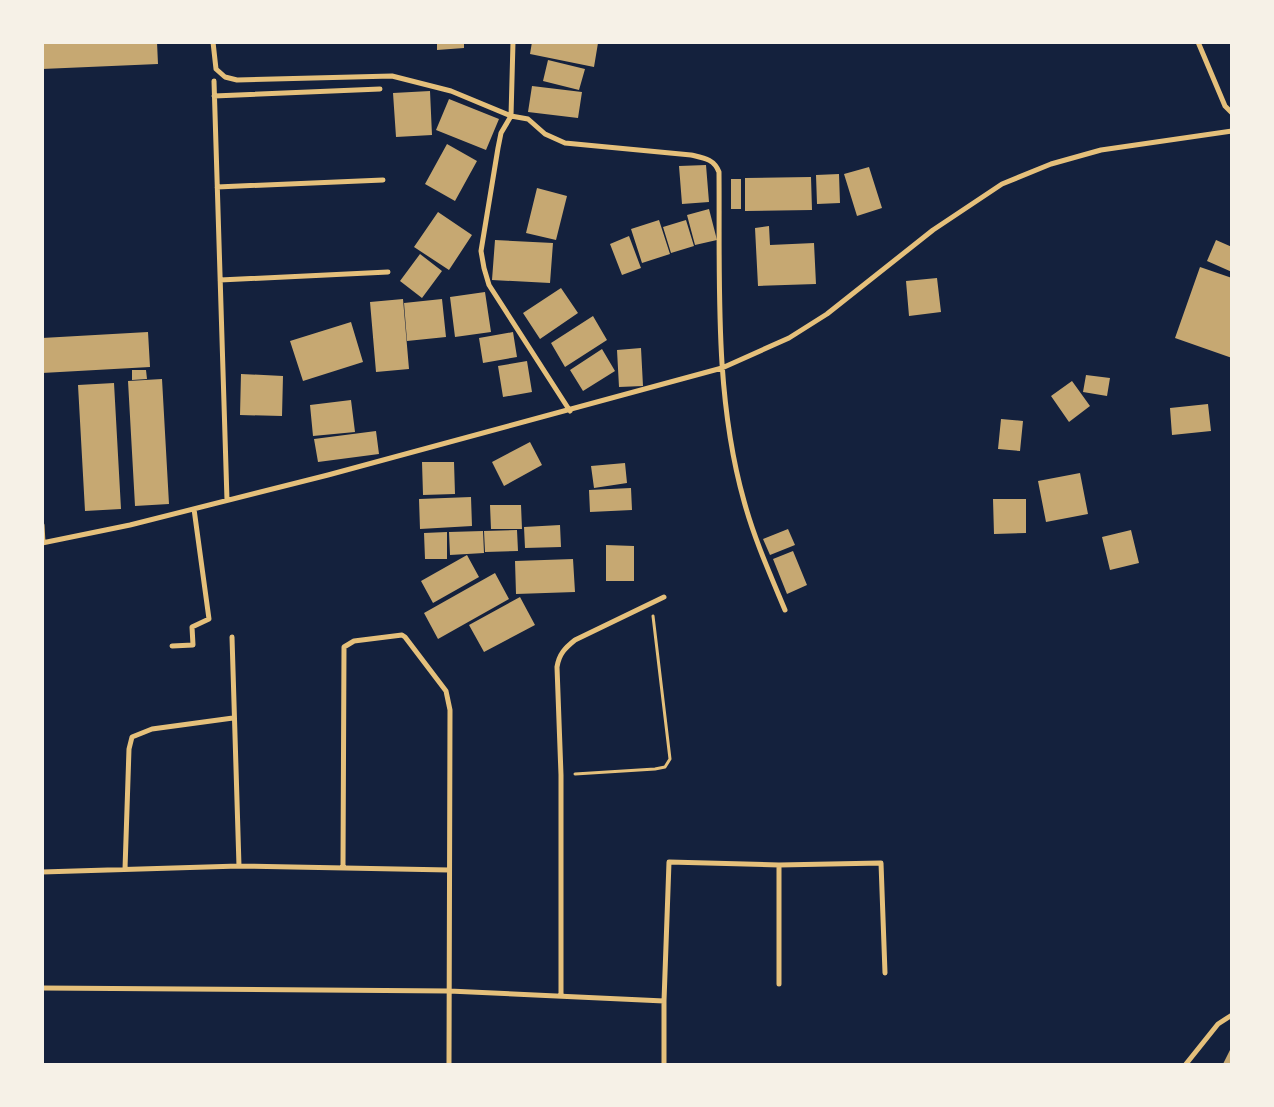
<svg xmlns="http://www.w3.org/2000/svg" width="1274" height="1107" viewBox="0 0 1274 1107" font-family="'Archivo Narrow',sans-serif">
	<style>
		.building { fill: #c6a872 }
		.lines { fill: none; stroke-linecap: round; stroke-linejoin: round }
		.path { stroke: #e5c07b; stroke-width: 3 }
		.minor { stroke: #e5c07b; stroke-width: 5 }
	</style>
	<rect width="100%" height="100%" fill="#14213d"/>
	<!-- building -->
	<path class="building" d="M 42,42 L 157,42 L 158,64 L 42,69 Z
		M 437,42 L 464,42 L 464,48 L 437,50 Z
		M 532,42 L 598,43 L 594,67 L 530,54 Z
		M 548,60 L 585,69 L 579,90 L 543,81 Z
		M 532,86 L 582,92 L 578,118 L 528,112 Z
		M 430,91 L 432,135 L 396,137 L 393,93 Z
		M 449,99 L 499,119 L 486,150 L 436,130 Z
		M 447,144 L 477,161 L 455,201 L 425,184 Z
		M 706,165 L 709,202 L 682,204 L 679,166 Z
		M 869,167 L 882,208 L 857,216 L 844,174 Z
		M 839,174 L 840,203 L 817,204 L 816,175 Z
		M 811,177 L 812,210 L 745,211 L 745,178 Z
		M 731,179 L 741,179 L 741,209 L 731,209 Z
		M 537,188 L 567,196 L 556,240 L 526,233 Z
		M 709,209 L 717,240 L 695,245 L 687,215 Z
		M 438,212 L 472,235 L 449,270 L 414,247 Z
		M 659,220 L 670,254 L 642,263 L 631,229 Z
		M 686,220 L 694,246 L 671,253 L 663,227 Z
		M 769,226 L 770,245 L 814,243 L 816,284 L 758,286 L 755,228 Z
		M 629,236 L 641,268 L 622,275 L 610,244 Z
		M 495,240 L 553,243 L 550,283 L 492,280 Z
		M 1216,240 L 1232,247 L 1232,272 L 1207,261 Z
		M 420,254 L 442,271 L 422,298 L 400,281 Z
		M 1200,267 L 1232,278 L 1232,358 L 1175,338 Z
		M 937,278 L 941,312 L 909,316 L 906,281 Z
		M 561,288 L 578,313 L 540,339 L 523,313 Z
		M 485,292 L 491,332 L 455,337 L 450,297 Z
		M 403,299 L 409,369 L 376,372 L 370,302 Z
		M 442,299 L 446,337 L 407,341 L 404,303 Z
		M 593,316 L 607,340 L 565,367 L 551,343 Z
		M 351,322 L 363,362 L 303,381 L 290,341 Z
		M 148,332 L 150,367 L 42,373 L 42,338 Z
		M 513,332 L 517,357 L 483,363 L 479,338 Z
		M 641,348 L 643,386 L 619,387 L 617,350 Z
		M 602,349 L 615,371 L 583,391 L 570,370 Z
		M 527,361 L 532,392 L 503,397 L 498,366 Z
		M 132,370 L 146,370 L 147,379 L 132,380 Z
		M 241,374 L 283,376 L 282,416 L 240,415 Z
		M 1086,375 L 1110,378 L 1107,396 L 1083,392 Z
		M 162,379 L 169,504 L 135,506 L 128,381 Z
		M 1072,381 L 1090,406 L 1069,422 L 1051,396 Z
		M 114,383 L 121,509 L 85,511 L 78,385 Z
		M 351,400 L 355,432 L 313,436 L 310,405 Z
		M 1208,404 L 1211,431 L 1172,435 L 1170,408 Z
		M 1001,419 L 1023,421 L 1020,451 L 998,449 Z
		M 376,431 L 379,454 L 318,462 L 314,439 Z
		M 530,442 L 542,465 L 504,486 L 492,462 Z
		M 422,462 L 454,462 L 455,494 L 423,495 Z
		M 625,463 L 627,483 L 594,488 L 591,466 Z
		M 1080,473 L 1088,514 L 1046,522 L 1038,481 Z
		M 631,488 L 632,510 L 590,512 L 589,490 Z
		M 471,497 L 472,526 L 420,529 L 419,499 Z
		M 993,499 L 1026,499 L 1026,533 L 994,534 Z
		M 490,505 L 521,505 L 522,529 L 491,529 Z
		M 560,525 L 561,547 L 525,548 L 524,527 Z
		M 788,529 L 795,545 L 770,555 L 763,539 Z
		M 517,530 L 518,551 L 485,552 L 484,531 Z
		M 1131,530 L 1139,563 L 1110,570 L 1102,537 Z
		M 483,531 L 484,553 L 450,555 L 449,532 Z
		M 447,532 L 447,559 L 425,559 L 424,533 Z
		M 606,545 L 634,546 L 634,581 L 606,581 Z
		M 793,551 L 807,585 L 787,594 L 773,559 Z
		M 467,555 L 479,577 L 433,603 L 421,581 Z
		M 573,559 L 575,592 L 516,594 L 515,561 Z
		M 495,573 L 509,599 L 438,639 L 424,613 Z
		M 520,597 L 535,625 L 484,652 L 469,625 Z
		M 1232,1046 L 1232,1064 L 1223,1064 Z"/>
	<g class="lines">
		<!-- path -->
		<path class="path" d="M 575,774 L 655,769 L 665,767 L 670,759 L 653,616"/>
		<!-- minor -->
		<path class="minor" d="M 213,42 L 216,69 L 225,77 L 237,80 L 392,76 L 451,91 L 511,116 L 528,119 L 545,134 L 565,143 L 691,155 C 704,158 714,159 719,172 C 720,281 714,395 744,501 C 754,538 770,574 785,610
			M 513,42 L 511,116 L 501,133 L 498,148 L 481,251 L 484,268 L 489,285 L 570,411
			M 1198,42 L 1225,106 L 1232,113
			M 214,81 L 227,500
			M 214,96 L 380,89
			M 217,187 L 383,180
			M 220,280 L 388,272
			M 42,525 L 43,543
			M 42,543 L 130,525 L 328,475 L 722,368 L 789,338 L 827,314 L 933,230 L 1002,184 L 1051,164 L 1101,150 L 1232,131
			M 232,637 L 239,866
			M 172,646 L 193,645 L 192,627 L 209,619 L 194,509
			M 779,865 L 779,984
			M 343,867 L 344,647 L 354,641 L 402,635 L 405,637 L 446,691 L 450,710 L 449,1064
			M 125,869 L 129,749 L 132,737 L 152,729 L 233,718
			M 42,872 L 239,866 L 449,870
			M 42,988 L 449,991 L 664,1001
			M 561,995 L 561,775 L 557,667 C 559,654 565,648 575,640 L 664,597
			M 664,1064 L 664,1001 L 669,862 L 779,865 L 881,863 L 885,973
			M 1186,1064 L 1218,1024 L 1232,1015"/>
	</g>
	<!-- border -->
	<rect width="1274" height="1107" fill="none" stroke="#f6f1e7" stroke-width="88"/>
</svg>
